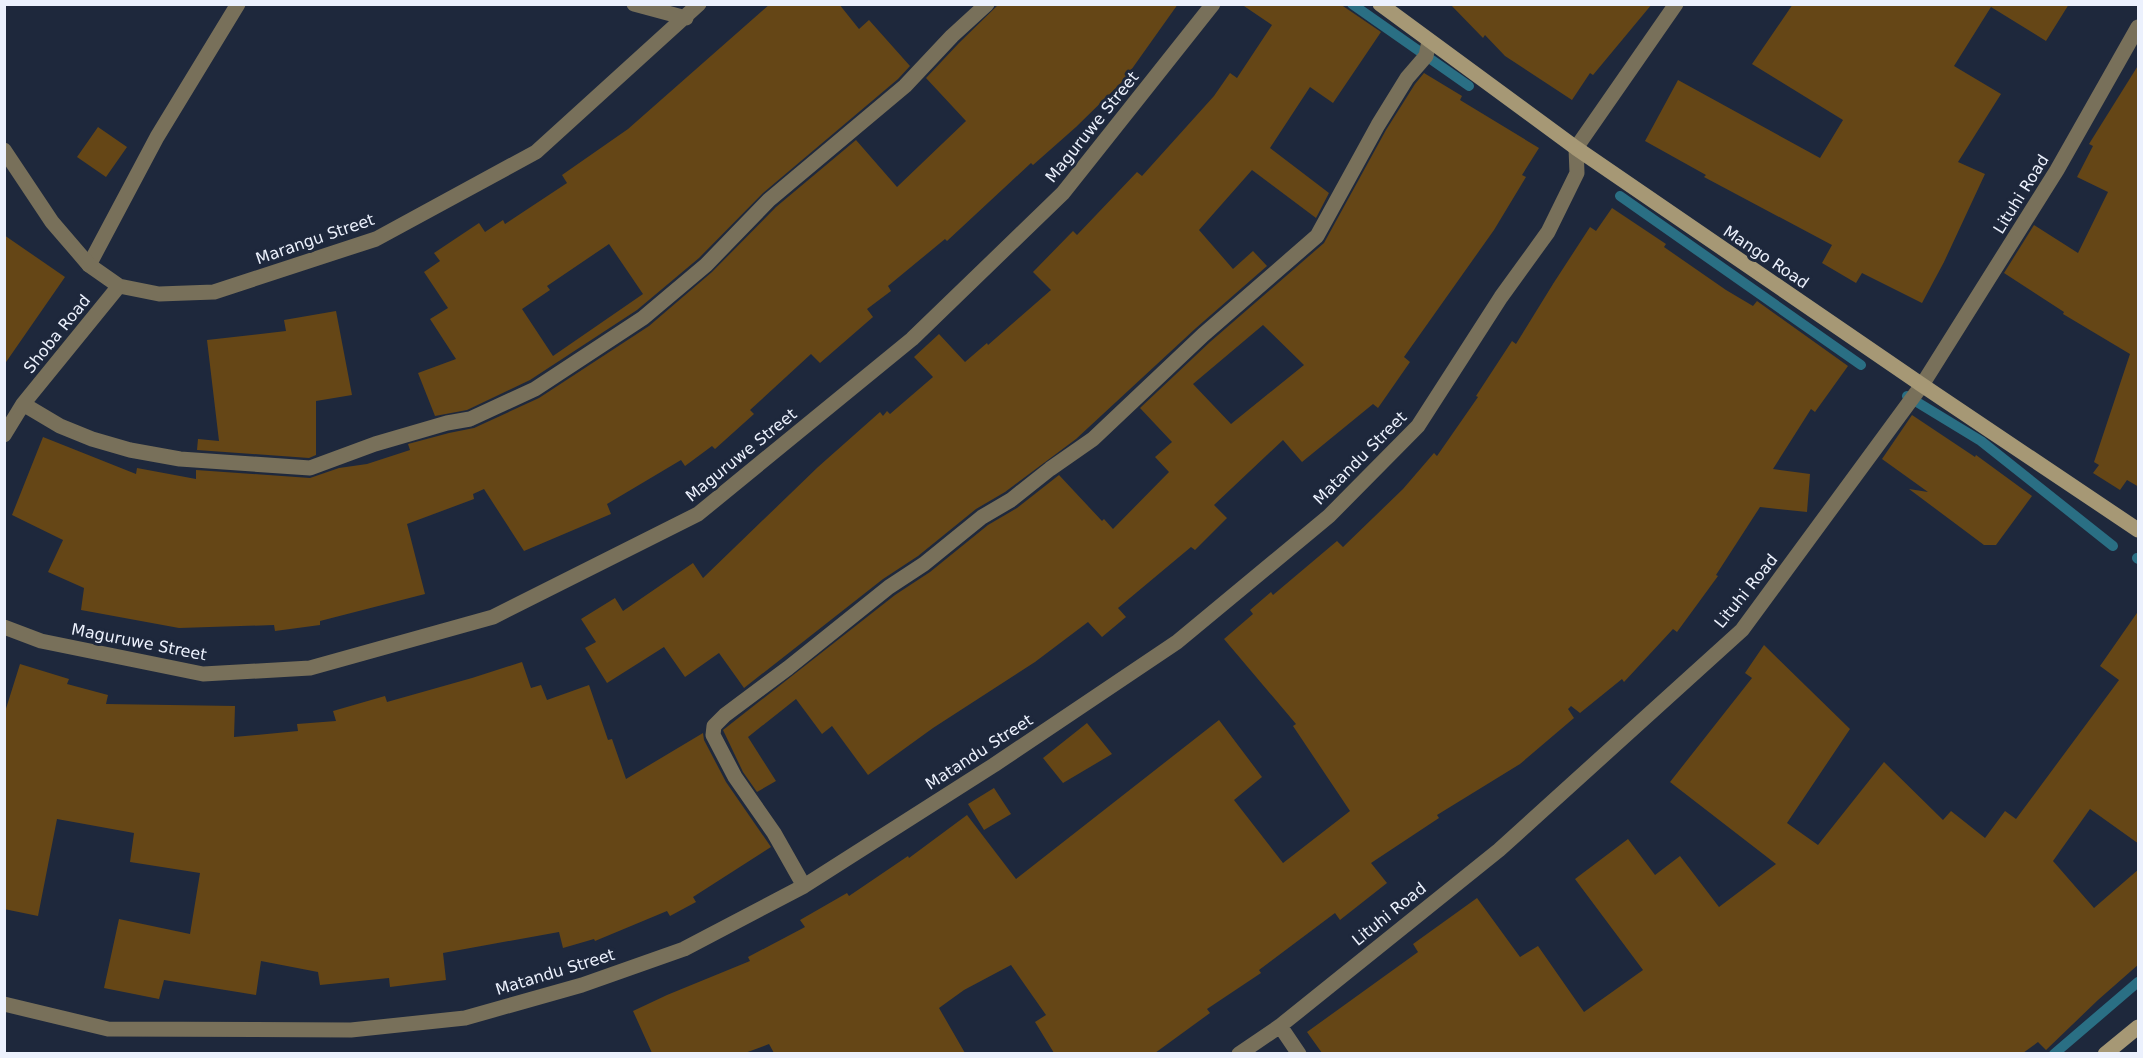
<svg xmlns="http://www.w3.org/2000/svg" width="2143" height="1058" viewBox="0 0 2143 1058" font-family="'DejaVu Sans',sans-serif">
	<style>
		.lines { fill: none; stroke-linecap: round; stroke-linejoin: round }
		.stream { stroke: #2a6f84; stroke-width: 10 }
		.building { fill: #654616; fill-rule: evenodd }
		.lane { stroke: #78705a; stroke-width: 15 }
		.street { stroke: #78705a; stroke-width: 15 }
		.secondary { stroke: #a69875; stroke-width: 15 }
		.labels { text-anchor: middle; dominant-baseline: central; stroke-width: 6; stroke-linejoin: round; paint-order: stroke }
		.street-label { font-size: 16px; fill: #ecf1fd; stroke: #1e283c }
	</style>
	<rect width="100%" height="100%" fill="#1e283c"/>
	<g class="lines">
		<!-- stream -->
		<path class="stream" d="M 1352,4 L 1469,86
			M 1620,196 L 1861,365
			M 1907,396 L 1981,441 L 2113,546
			M 2137,558 L 2138,559
			M 2054,1054 L 2138,982"/>
	</g>
	<!-- building -->
	<path class="building" d="M 770,4 L 839,4 L 859,29 L 869,20 L 910,66 L 898,79 L 763,193 L 699,258 L 637,310 L 530,380 L 467,410 L 435,416 L 418,373 L 456,359 L 430,319 L 448,308 L 424,272 L 440,261 L 434,253 L 479,223 L 485,232 L 503,220 L 505,224 L 567,183 L 562,175 L 628,129 ZM 609,244 L 643,294 L 553,356 L 522,309 L 550,290 L 547,286 Z
		M 999,4 L 1178,4 L 1124,80 L 1076,127 L 1033,165 L 1031,163 L 947,241 L 945,239 L 888,286 L 891,291 L 867,309 L 873,317 L 820,363 L 811,354 L 750,410 L 754,414 L 715,449 L 712,446 L 685,466 L 681,460 L 607,504 L 611,514 L 524,551 L 484,489 L 473,494 L 474,499 L 407,524 L 425,594 L 320,621 L 320,625 L 275,631 L 274,625 L 179,628 L 81,610 L 84,588 L 48,572 L 63,540 L 12,515 L 43,437 L 136,474 L 137,468 L 196,479 L 196,470 L 310,478 L 339,468 L 367,464 L 410,450 L 408,444 L 449,433 L 474,428 L 539,398 L 649,326 L 712,272 L 776,207 L 856,140 L 897,187 L 966,121 L 926,78 L 959,43 Z
		M 1241,4 L 1340,4 L 1381,32 L 1333,103 L 1310,87 L 1270,148 L 1329,193 L 1316,218 L 1252,170 L 1199,230 L 1233,269 L 1253,251 L 1267,266 L 1196,328 L 1076,439 L 1005,492 L 976,509 L 918,556 L 883,579 L 744,688 L 719,653 L 685,677 L 664,647 L 607,683 L 585,648 L 596,642 L 581,619 L 615,598 L 623,611 L 693,563 L 703,578 L 818,467 L 880,412 L 883,416 L 887,411 L 890,414 L 933,377 L 914,357 L 939,334 L 965,362 L 987,343 L 988,345 L 1051,290 L 1033,272 L 1073,231 L 1077,235 L 1137,172 L 1142,176 L 1214,96 L 1230,73 L 1237,78 L 1272,25 Z
		M 1450,4 L 1652,4 L 1593,75 L 1590,73 L 1572,100 L 1505,56 L 1485,35 L 1483,38 Z
		M 1793,4 L 2069,4 L 2046,41 L 1991,7 L 1954,66 L 2001,94 L 1958,162 L 1985,174 L 1944,262 L 1922,303 L 1862,273 L 1856,283 L 1822,263 L 1832,245 L 1704,177 L 1706,175 L 1645,141 L 1678,80 L 1820,158 L 1843,120 L 1752,64 Z
		M 2139,64 L 2139,487 L 2127,480 L 2120,490 L 2093,473 L 2099,465 L 2094,462 L 2130,354 L 2063,314 L 2064,312 L 2004,273 L 2034,225 L 2078,253 L 2108,192 L 2077,177 L 2093,146 L 2089,144 Z
		M 1424,73 L 1462,96 L 1460,100 L 1539,148 L 1522,175 L 1526,177 L 1494,230 L 1404,357 L 1410,362 L 1378,408 L 1373,404 L 1302,462 L 1283,440 L 1214,505 L 1227,518 L 1195,550 L 1191,547 L 1118,608 L 1126,617 L 1102,637 L 1088,622 L 1035,662 L 933,728 L 868,775 L 832,726 L 822,734 L 796,699 L 748,737 L 776,781 L 757,792 L 743,772 L 723,730 L 895,595 L 930,572 L 988,525 L 1017,508 L 1059,475 L 1102,521 L 1104,519 L 1113,529 L 1169,472 L 1155,457 L 1172,442 L 1140,408 L 1210,342 L 1324,243 L 1386,130 L 1415,84 ZM 1263,325 L 1304,365 L 1231,424 L 1193,384 Z
		M 98,127 L 127,147 L 106,177 L 77,157 Z
		M 1612,208 L 1666,244 L 1664,247 L 1726,290 L 1753,306 L 1757,301 L 1848,366 L 1815,412 L 1811,409 L 1773,469 L 1810,474 L 1807,512 L 1760,507 L 1716,575 L 1718,576 L 1677,632 L 1673,629 L 1624,682 L 1622,679 L 1580,713 L 1571,706 L 1568,709 L 1574,718 L 1520,764 L 1437,815 L 1439,818 L 1371,863 L 1387,883 L 1340,920 L 1335,913 L 1259,970 L 1261,973 L 1207,1009 L 1210,1013 L 1155,1053 L 1054,1053 L 1035,1022 L 1046,1015 L 1011,965 L 964,990 L 939,1008 L 965,1053 L 774,1053 L 769,1044 L 745,1053 L 652,1053 L 633,1011 L 667,995 L 750,961 L 748,957 L 805,927 L 800,920 L 847,893 L 849,896 L 908,856 L 909,858 L 967,815 L 1016,879 L 1219,720 L 1262,777 L 1234,800 L 1283,863 L 1350,811 L 1293,726 L 1296,724 L 1224,639 L 1253,614 L 1250,610 L 1271,592 L 1273,595 L 1337,541 L 1343,547 L 1403,489 L 1434,453 L 1437,456 L 1478,397 L 1476,396 L 1512,341 L 1516,344 L 1553,284 L 1590,227 L 1596,231 Z
		M 4,235 L 65,277 L 4,365 Z
		M 336,311 L 352,395 L 316,401 L 316,455 L 309,458 L 197,450 L 198,439 L 219,441 L 207,340 L 286,331 L 284,320 Z
		M 1912,415 L 1975,457 L 1976,455 L 2032,496 L 1996,545 L 1984,545 L 1909,489 L 1928,492 L 1882,459 Z
		M 2139,610 L 2139,844 L 2090,809 L 2053,861 L 2094,908 L 2139,869 L 2139,964 L 2098,1000 L 2046,1050 L 2038,1042 L 2023,1053 L 1322,1053 L 1307,1032 L 1418,952 L 1413,944 L 1477,898 L 1520,957 L 1538,946 L 1584,1012 L 1643,970 L 1575,879 L 1628,839 L 1655,875 L 1680,856 L 1719,907 L 1776,864 L 1670,782 L 1752,678 L 1745,673 L 1764,645 L 1850,729 L 1787,823 L 1818,845 L 1884,762 L 1943,820 L 1951,811 L 1985,838 L 2005,811 L 2016,819 L 2119,680 L 2100,666 Z
		M 522,662 L 531,688 L 541,685 L 547,700 L 589,685 L 608,740 L 612,739 L 626,779 L 703,733 L 704,740 L 726,782 L 771,847 L 693,897 L 696,902 L 670,916 L 667,911 L 595,941 L 594,939 L 563,948 L 559,932 L 443,953 L 446,980 L 390,987 L 389,978 L 320,985 L 318,972 L 261,961 L 256,995 L 164,980 L 159,999 L 104,988 L 119,919 L 190,934 L 200,873 L 130,862 L 134,833 L 57,819 L 38,916 L 4,909 L 4,715 L 20,664 L 69,679 L 67,684 L 108,695 L 106,704 L 235,706 L 234,737 L 298,731 L 297,724 L 336,721 L 333,711 L 385,696 L 387,702 L 472,678 Z
		M 1087,723 L 1112,754 L 1063,783 L 1043,758 Z
		M 994,788 L 1011,814 L 984,830 L 968,804 Z"/>
	<g class="lines">
		<!-- lane -->
		<path class="lane" d="M 89,265 L 157,137 L 238,4"/>
		<!-- street -->
		<path class="street" d="M 634,4 L 686,18
			M 4,150 L 52,222 L 89,265 L 119,286 L 159,294 L 214,292 L 376,239 L 536,152 L 699,4
			M 23,404 L 60,426 L 92,439 L 130,450 L 180,459 L 310,468 L 375,444 L 447,423 L 470,419 L 535,389 L 643,318 L 706,265 L 769,200 L 905,86 L 952,36 L 987,4
			M 4,435 L 23,404 L 119,286
			M 4,627 L 41,641 L 203,674 L 310,668 L 493,617 L 698,514 L 912,339 L 1063,193 L 1213,4
			M 804,886 L 774,833 L 735,777 L 713,735 L 714,726 L 725,715 L 788,668 L 889,587 L 924,564 L 982,517 L 1011,500 L 1050,469 L 1093,439 L 1203,335 L 1317,236 L 1378,125 L 1407,78 L 1426,56 L 1429,41
			M 4,1004 L 108,1029 L 351,1030 L 465,1018 L 582,985 L 684,949 L 804,886 L 994,765 L 1177,642 L 1329,516 L 1418,426 L 1501,297 L 1548,232 L 1577,173 L 1576,148 L 1676,4
			M 1280,1026 L 1299,1054
			M 1239,1054 L 1280,1026 L 1499,850 L 1742,630 L 1922,385 L 2057,170 L 2138,27"/>
		<!-- secondary -->
		<path class="secondary" d="M 1380,4 L 1576,148 L 1922,385 L 2138,530
			M 2105,1054 L 2138,1027"/>
	</g>
	<g class="labels">
		<!-- street labels -->
		<g class="street-label">
			<text transform="translate(1092 127) rotate(-51)">Maguruwe Street</text>
			<text transform="translate(2021 194) rotate(-58)">Lituhi Road</text>
			<text transform="translate(315 239) rotate(-19)">Marangu Street</text>
			<text transform="translate(1766 257) rotate(34)">Mango Road</text>
			<text transform="translate(57 334) rotate(-51)">Shoba Road</text>
			<text transform="translate(741 455) rotate(-39)">Maguruwe Street</text>
			<text transform="translate(1360 458) rotate(-45)">Matandu Street</text>
			<text transform="translate(1746 591) rotate(-51)">Lituhi Road</text>
			<text transform="translate(139 642) rotate(11)">Maguruwe Street</text>
			<text transform="translate(979 752) rotate(-33)">Matandu Street</text>
			<text transform="translate(1389 914) rotate(-39)">Lituhi Road</text>
			<text transform="translate(555 972) rotate(-17)">Matandu Street</text>
		</g>
	</g>
	<!-- border -->
	<rect width="2143" height="1058" fill="none" stroke="#ecf1fd" stroke-width="12"/>
</svg>
